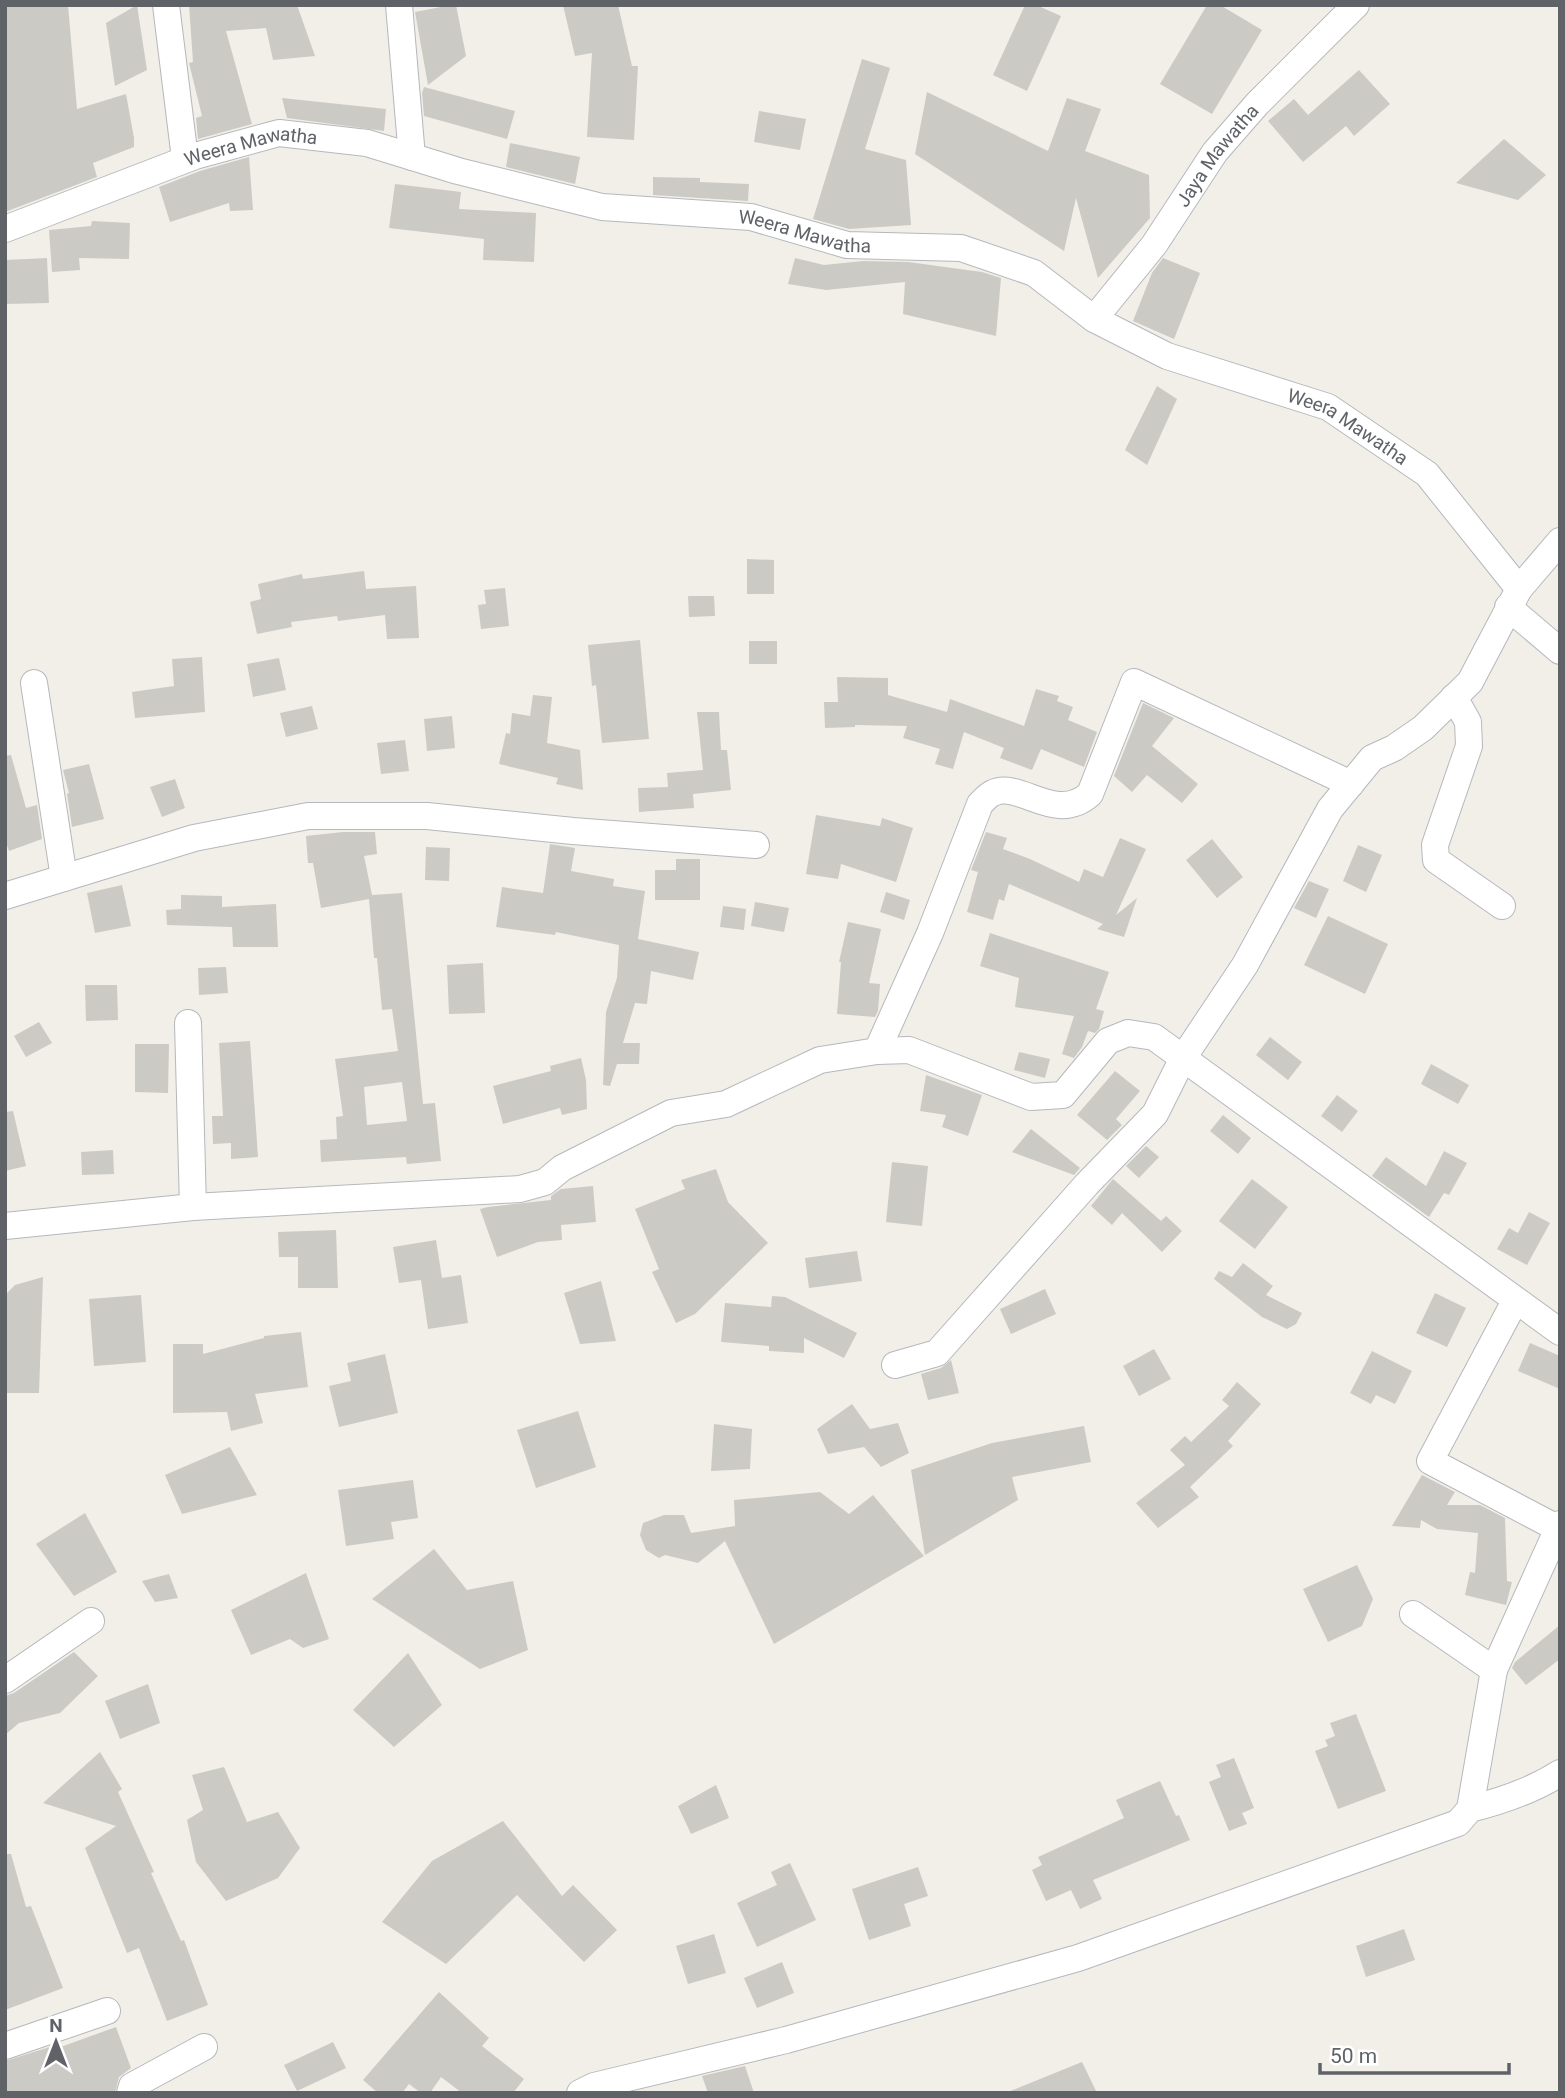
<svg xmlns="http://www.w3.org/2000/svg" width="1565" height="2098" viewBox="0 0 1565 2098" font-family="Roboto,sans-serif">
	<style>
		.building { fill: #cccac5; fill-rule: evenodd }
		.lines { fill: none; stroke-linecap: round; stroke-linejoin: round }
		.street-casing { stroke: #b5b8bc; stroke-width: 28 }
		.street { stroke: #fff; stroke-width: 26 }
		.labels { text-anchor: middle; dominant-baseline: central; stroke-width: 6; stroke-linejoin: round; paint-order: stroke }
		.street-label { font-size: 19px; fill: #5f6368; stroke: #fff }
	</style>
	<rect width="100%" height="100%" fill="#f1efe8"/>
	<!-- building -->
	<path class="building" d="M 5,5 L 68,5 L 77,109 L 126,94 L 134,138 L 134,147 L 93,163 L 97,177 L 5,212 Z
		M 137,5 L 147,70 L 115,86 L 106,23 Z
		M 189,5 L 297,5 L 315,56 L 273,60 L 266,28 L 226,31 L 252,124 L 198,139 L 196,118 L 202,116 L 189,63 L 193,62 Z
		M 451,5 L 456,5 L 466,56 L 428,85 L 415,12 Z
		M 563,5 L 618,5 L 632,66 L 638,66 L 634,140 L 587,137 L 592,53 L 575,56 Z
		M 1025,5 L 1036,5 L 1061,16 L 1027,91 L 993,75 Z
		M 1207,5 L 1220,5 L 1262,30 L 1212,114 L 1160,84 Z
		M 862,59 L 890,68 L 865,149 L 906,160 L 911,225 L 849,229 L 813,219 Z
		M 1359,70 L 1390,104 L 1354,136 L 1346,126 L 1303,162 L 1268,121 L 1294,99 L 1308,115 Z
		M 424,87 L 515,111 L 507,139 L 424,116 L 422,93 Z
		M 927,92 L 1048,151 L 1067,98 L 1101,109 L 1085,151 L 1149,175 L 1150,218 L 1098,278 L 1076,198 L 1064,251 L 915,154 Z
		M 282,98 L 386,109 L 384,131 L 287,118 Z
		M 759,111 L 806,119 L 800,150 L 754,142 Z
		M 1504,139 L 1546,175 L 1518,200 L 1456,183 Z
		M 510,143 L 580,157 L 575,184 L 506,167 Z
		M 249,157 L 253,210 L 230,211 L 229,203 L 170,222 L 159,187 L 200,171 Z
		M 653,177 L 700,178 L 700,182 L 749,184 L 748,201 L 653,195 Z
		M 395,184 L 461,192 L 459,209 L 536,213 L 534,262 L 483,260 L 484,239 L 389,228 Z
		M 92,221 L 130,223 L 129,259 L 79,258 L 80,270 L 52,272 L 49,230 L 91,226 Z
		M 47,258 L 49,303 L 5,304 L 5,260 Z
		M 795,258 L 824,265 L 863,261 L 908,262 L 982,272 L 1001,278 L 996,336 L 903,314 L 905,282 L 826,290 L 788,284 Z
		M 1163,258 L 1200,273 L 1174,339 L 1133,321 L 1152,273 Z
		M 1157,386 L 1177,399 L 1147,465 L 1125,450 Z
		M 747,559 L 774,560 L 774,594 L 747,594 Z
		M 364,571 L 366,589 L 416,586 L 419,638 L 387,639 L 385,615 L 338,621 L 337,616 L 291,622 L 292,627 L 257,634 L 250,602 L 261,599 L 258,584 L 302,574 L 303,579 Z
		M 505,588 L 509,626 L 481,629 L 478,605 L 486,604 L 484,590 Z
		M 688,596 L 714,596 L 715,616 L 689,617 Z
		M 640,640 L 649,739 L 602,743 L 596,685 L 592,686 L 588,645 Z
		M 749,641 L 777,641 L 777,664 L 749,664 Z
		M 202,657 L 205,712 L 135,718 L 132,692 L 174,686 L 172,659 Z
		M 279,658 L 286,690 L 253,697 L 247,664 Z
		M 837,677 L 888,678 L 888,695 L 947,712 L 950,699 L 1024,726 L 1036,689 L 1059,696 L 1057,701 L 1073,707 L 1068,720 L 1097,732 L 1084,767 L 1041,749 L 1032,770 L 1000,758 L 1004,748 L 964,732 L 953,769 L 935,764 L 940,749 L 903,738 L 907,726 L 855,725 L 855,727 L 825,728 L 824,702 L 838,702 Z
		M 533,695 L 552,697 L 547,743 L 580,750 L 583,790 L 556,784 L 558,778 L 499,764 L 506,733 L 510,734 L 512,713 L 530,716 Z
		M 1143,703 L 1174,718 L 1152,746 L 1198,784 L 1182,803 L 1147,775 L 1132,792 L 1114,776 Z
		M 312,706 L 318,729 L 286,737 L 280,713 Z
		M 697,712 L 719,712 L 721,750 L 727,750 L 731,790 L 693,794 L 694,808 L 639,812 L 638,788 L 668,787 L 667,773 L 703,770 Z
		M 452,716 L 455,748 L 427,751 L 424,719 Z
		M 405,740 L 409,771 L 381,774 L 377,743 Z
		M 11,755 L 26,808 L 37,805 L 42,839 L 9,851 L 5,839 L 5,756 Z
		M 89,764 L 104,819 L 72,827 L 67,794 L 69,793 L 63,770 Z
		M 175,779 L 185,808 L 162,817 L 150,787 Z
		M 816,815 L 880,826 L 882,818 L 913,828 L 896,882 L 841,864 L 838,879 L 806,874 Z
		M 343,832 L 375,832 L 377,854 L 364,856 L 372,895 L 402,893 L 423,1104 L 435,1103 L 441,1161 L 407,1164 L 406,1157 L 321,1162 L 320,1140 L 337,1139 L 336,1117 L 343,1116 L 335,1059 L 398,1051 L 392,1009 L 382,1010 L 377,958 L 374,958 L 369,899 L 321,908 L 313,863 L 308,863 L 306,836 ZM 402,1082 L 407,1121 L 367,1125 L 364,1087 Z
		M 986,832 L 1007,838 L 1003,849 L 1030,859 L 1079,882 L 1084,869 L 1103,877 L 1120,838 L 1146,849 L 1116,915 L 1137,898 L 1124,937 L 1097,929 L 1103,924 L 1009,884 L 1004,901 L 999,899 L 993,920 L 967,912 L 978,872 L 971,870 Z
		M 1212,839 L 1243,877 L 1217,898 L 1186,860 Z
		M 550,844 L 575,848 L 571,871 L 614,879 L 613,886 L 645,891 L 638,939 L 699,952 L 693,980 L 651,971 L 647,1004 L 635,1003 L 623,1043 L 640,1043 L 639,1064 L 617,1064 L 610,1086 L 603,1085 L 606,1012 L 617,978 L 619,945 L 556,932 L 555,935 L 496,927 L 502,887 L 543,893 Z
		M 1358,845 L 1382,855 L 1366,892 L 1343,881 Z
		M 426,847 L 450,848 L 449,881 L 425,880 Z
		M 676,859 L 700,859 L 700,900 L 655,900 L 655,870 L 676,870 Z
		M 1309,881 L 1329,889 L 1316,918 L 1294,908 Z
		M 122,885 L 131,926 L 95,933 L 87,893 Z
		M 886,892 L 910,900 L 904,920 L 880,912 Z
		M 181,895 L 222,896 L 222,907 L 276,904 L 278,947 L 233,947 L 232,927 L 167,925 L 166,910 L 181,909 Z
		M 755,902 L 789,908 L 784,932 L 751,926 Z
		M 723,906 L 746,909 L 744,930 L 720,927 Z
		M 1328,916 L 1388,944 L 1365,994 L 1304,965 Z
		M 848,922 L 881,929 L 869,983 L 880,984 L 878,1011 L 875,1017 L 837,1014 L 841,962 L 839,962 Z
		M 990,933 L 1109,972 L 1096,1009 L 1104,1011 L 1099,1029 L 1095,1033 L 1088,1031 L 1082,1047 L 1074,1058 L 1062,1054 L 1074,1016 L 1015,1007 L 1019,978 L 980,966 Z
		M 483,963 L 485,1013 L 449,1014 L 447,965 Z
		M 226,967 L 228,993 L 199,995 L 198,968 Z
		M 85,985 L 117,985 L 118,1020 L 86,1021 Z
		M 39,1022 L 52,1043 L 26,1057 L 14,1036 Z
		M 1270,1037 L 1302,1062 L 1288,1080 L 1256,1055 Z
		M 250,1041 L 258,1157 L 231,1159 L 231,1143 L 213,1144 L 212,1116 L 223,1116 L 219,1043 Z
		M 135,1044 L 169,1044 L 168,1093 L 135,1092 Z
		M 1019,1052 L 1050,1059 L 1045,1078 L 1014,1070 Z
		M 581,1058 L 586,1080 L 587,1109 L 562,1115 L 560,1108 L 503,1124 L 493,1086 L 551,1071 L 550,1066 Z
		M 1431,1064 L 1469,1085 L 1458,1104 L 1421,1084 Z
		M 1115,1071 L 1140,1091 L 1116,1119 L 1122,1125 L 1107,1140 L 1077,1115 Z
		M 926,1075 L 982,1095 L 968,1136 L 942,1127 L 946,1115 L 920,1111 Z
		M 1337,1095 L 1358,1111 L 1342,1132 L 1321,1116 Z
		M 13,1111 L 26,1166 L 5,1171 L 5,1112 Z
		M 1223,1115 L 1251,1138 L 1238,1154 L 1210,1131 Z
		M 1031,1129 L 1080,1168 L 1074,1175 L 1012,1152 Z
		M 1146,1146 L 1159,1157 L 1139,1178 L 1126,1166 Z
		M 113,1150 L 114,1174 L 82,1175 L 81,1152 Z
		M 1444,1151 L 1467,1163 L 1449,1195 L 1444,1193 L 1429,1217 L 1372,1176 L 1386,1157 L 1426,1186 Z
		M 892,1162 L 928,1166 L 922,1226 L 886,1222 Z
		M 716,1169 L 728,1202 L 768,1243 L 695,1314 L 676,1323 L 652,1272 L 659,1269 L 635,1209 L 685,1189 L 681,1180 Z
		M 1113,1179 L 1161,1221 L 1166,1216 L 1182,1231 L 1162,1252 L 1122,1213 L 1112,1225 L 1091,1206 Z
		M 1252,1179 L 1288,1207 L 1255,1249 L 1219,1221 Z
		M 593,1186 L 596,1222 L 561,1225 L 562,1240 L 538,1242 L 497,1257 L 480,1209 L 488,1207 L 551,1200 L 551,1196 L 561,1189 Z
		M 1529,1212 L 1550,1223 L 1527,1265 L 1497,1249 L 1509,1228 L 1518,1233 Z
		M 336,1230 L 338,1288 L 298,1288 L 298,1257 L 279,1257 L 278,1232 Z
		M 436,1240 L 442,1278 L 461,1275 L 468,1323 L 428,1329 L 421,1280 L 399,1283 L 393,1247 Z
		M 857,1251 L 862,1281 L 809,1288 L 805,1258 Z
		M 1243,1263 L 1273,1286 L 1266,1295 L 1302,1313 L 1296,1324 L 1287,1329 L 1262,1317 L 1214,1279 L 1219,1271 L 1232,1277 Z
		M 43,1277 L 39,1393 L 5,1393 L 5,1295 L 15,1285 Z
		M 601,1281 L 616,1341 L 580,1344 L 564,1293 Z
		M 1045,1289 L 1056,1314 L 1011,1334 L 1000,1309 Z
		M 1435,1293 L 1466,1308 L 1447,1347 L 1416,1333 Z
		M 141,1295 L 146,1362 L 94,1366 L 89,1299 Z
		M 772,1296 L 785,1297 L 857,1333 L 844,1358 L 804,1338 L 804,1353 L 769,1351 L 769,1346 L 721,1342 L 725,1303 L 771,1307 Z
		M 301,1332 L 308,1387 L 255,1394 L 263,1423 L 231,1431 L 227,1412 L 173,1413 L 173,1344 L 203,1344 L 203,1354 L 264,1338 L 264,1336 Z
		M 1530,1343 L 1560,1356 L 1560,1389 L 1518,1371 Z
		M 1154,1349 L 1171,1379 L 1139,1396 L 1123,1366 Z
		M 1372,1351 L 1412,1371 L 1395,1404 L 1376,1395 L 1371,1404 L 1350,1393 Z
		M 385,1354 L 398,1413 L 339,1427 L 329,1386 L 351,1381 L 347,1363 Z
		M 951,1360 L 959,1393 L 928,1400 L 921,1374 L 941,1368 Z
		M 1237,1382 L 1261,1404 L 1228,1441 L 1233,1446 L 1190,1487 L 1199,1497 L 1158,1528 L 1136,1503 L 1185,1465 L 1170,1450 L 1185,1436 L 1191,1442 L 1229,1406 L 1222,1400 Z
		M 852,1404 L 870,1429 L 898,1423 L 909,1453 L 881,1467 L 864,1447 L 828,1454 L 817,1429 Z
		M 578,1411 L 596,1467 L 536,1488 L 517,1430 Z
		M 714,1424 L 752,1429 L 750,1469 L 711,1471 Z
		M 1084,1426 L 1091,1462 L 1012,1477 L 1018,1500 L 925,1555 L 911,1470 L 992,1443 Z
		M 230,1447 L 257,1495 L 182,1514 L 165,1475 Z
		M 1422,1475 L 1455,1492 L 1447,1505 L 1480,1505 L 1505,1518 L 1507,1581 L 1512,1582 L 1506,1605 L 1465,1595 L 1470,1572 L 1475,1573 L 1478,1533 L 1437,1529 L 1421,1520 L 1420,1528 L 1392,1526 Z
		M 413,1480 L 418,1518 L 391,1522 L 394,1539 L 346,1546 L 338,1490 Z
		M 820,1492 L 849,1514 L 873,1495 L 924,1556 L 774,1644 L 725,1541 L 698,1563 L 665,1555 L 659,1558 L 646,1550 L 640,1535 L 643,1523 L 664,1515 L 684,1515 L 691,1533 L 735,1526 L 734,1500 Z
		M 85,1513 L 117,1572 L 74,1596 L 36,1544 Z
		M 434,1549 L 467,1590 L 513,1581 L 528,1650 L 480,1669 L 372,1599 Z
		M 1357,1565 L 1373,1599 L 1362,1626 L 1328,1642 L 1303,1589 Z
		M 306,1573 L 329,1639 L 303,1648 L 290,1639 L 251,1655 L 231,1610 Z
		M 169,1574 L 178,1598 L 155,1602 L 142,1581 Z
		M 1560,1625 L 1560,1659 L 1526,1685 L 1512,1668 L 1515,1662 Z
		M 74,1652 L 98,1676 L 60,1713 L 19,1723 L 5,1735 L 5,1696 L 14,1693 Z
		M 408,1653 L 442,1705 L 394,1747 L 353,1710 Z
		M 148,1684 L 160,1723 L 120,1739 L 105,1701 Z
		M 1356,1714 L 1386,1791 L 1338,1809 L 1315,1751 L 1328,1746 L 1325,1740 L 1335,1736 L 1330,1723 Z
		M 100,1752 L 122,1789 L 118,1792 L 154,1872 L 151,1873 L 181,1941 L 184,1940 L 208,2005 L 167,2021 L 139,1948 L 127,1953 L 85,1848 L 116,1826 L 43,1803 Z
		M 1234,1758 L 1254,1808 L 1242,1813 L 1247,1824 L 1229,1831 L 1209,1782 L 1221,1777 L 1216,1765 Z
		M 224,1767 L 247,1822 L 278,1812 L 300,1848 L 278,1878 L 226,1901 L 196,1862 L 187,1820 L 203,1810 L 192,1775 Z
		M 1160,1781 L 1176,1816 L 1179,1815 L 1190,1840 L 1093,1880 L 1102,1899 L 1080,1909 L 1071,1890 L 1046,1901 L 1032,1870 L 1042,1865 L 1038,1857 L 1124,1818 L 1116,1800 Z
		M 716,1785 L 729,1818 L 691,1834 L 678,1806 Z
		M 503,1821 L 562,1896 L 573,1885 L 617,1930 L 584,1962 L 517,1895 L 446,1964 L 382,1922 L 432,1861 Z
		M 5,1854 L 11,1854 L 26,1907 L 31,1906 L 63,1988 L 5,2010 Z
		M 790,1863 L 816,1920 L 757,1947 L 737,1903 L 777,1885 L 771,1872 Z
		M 918,1867 L 928,1896 L 904,1904 L 911,1926 L 869,1940 L 852,1889 Z
		M 1404,1929 L 1415,1960 L 1366,1977 L 1356,1946 Z
		M 714,1934 L 726,1973 L 688,1984 L 676,1946 Z
		M 782,1962 L 794,1993 L 757,2008 L 744,1978 Z
		M 439,1992 L 489,2038 L 482,2046 L 524,2079 L 513,2093 L 462,2093 L 441,2077 L 430,2093 L 421,2093 L 409,2084 L 402,2093 L 378,2093 L 363,2080 Z
		M 116,2027 L 131,2068 L 119,2077 L 115,2093 L 5,2093 L 5,2061 L 53,2046 L 55,2049 Z
		M 333,2042 L 346,2068 L 297,2091 L 284,2065 Z
		M 1082,2062 L 1097,2093 L 1008,2093 L 1008,2092 Z
		M 745,2066 L 754,2093 L 708,2093 L 702,2076 Z"/>
	<g class="lines">
		<defs>
			<g id="street">
				<path d="M 166,5 L 185,159"/>
				<path d="M 399,5 L 412,157"/>
				<path id="s1" d="M 5,229 L 195,156 L 279,133 L 367,143 L 458,171 L 602,207 L 751,217 L 847,245 L 961,248 L 1034,273 L 1094,319 L 1167,356 L 1328,407 L 1427,474 L 1519,589"/>
				<path id="s2" d="M 1094,319 L 1154,245 L 1215,152 L 1257,104 L 1356,5"/>
				<path d="M 1508,607 L 1560,651"/>
				<path d="M 34,683 L 64,878"/>
				<path d="M 1454,697 L 1468,722 L 1469,746 L 1435,845 L 1436,860 L 1502,906"/>
				<path d="M 5,896 L 194,838 L 308,816 L 427,816 L 573,831 L 756,845"/>
				<path d="M 188,1023 L 193,1207"/>
				<path d="M 877,1051 L 930,933 L 980,804 C 983,801 988,795 993,793 C 1020,780 1055,825 1090,794 L 1134,682 L 1351,784"/>
				<path d="M 5,1226 L 193,1207 L 520,1189 L 545,1182 L 562,1168 L 671,1113 L 726,1104 L 820,1060 L 877,1051 L 909,1050 L 1031,1097 L 1063,1095 L 1108,1041 L 1128,1033 L 1154,1037 L 1560,1332"/>
				<path d="M 1515,1301 L 1430,1461 L 1557,1528"/>
				<path d="M 895,1365 L 937,1353 L 1087,1184 L 1155,1114 L 1183,1058 L 1245,965 L 1330,809 L 1372,758 L 1394,748 L 1423,728 L 1470,682 L 1519,589 L 1560,541"/>
				<path d="M 1413,1614 L 1494,1670"/>
				<path d="M 5,1680 L 91,1621"/>
				<path d="M 1470,1809 C 1502,1801 1532,1791 1560,1773"/>
				<path d="M 5,2046 L 107,2011"/>
				<path d="M 130,2093 L 132,2086 L 204,2047"/>
				<path d="M 580,2093 L 594,2086 L 786,2040 L 1078,1958 L 1458,1823 L 1470,1809 L 1494,1670 L 1560,1524"/>
			</g>
		</defs>
		<!-- street casing -->
		<use href="#street" class="street-casing"/>
		<!-- street -->
		<use href="#street" class="street"/>
	</g>
	<g class="labels">
		<!-- street labels -->
		<g class="street-label">
			<text stroke="none"><textPath href="#s1" startOffset="261">Weera Mawatha</textPath></text>
			<text stroke="none"><textPath href="#s2" startOffset="205">Jaya Mawatha</textPath></text>
			<text stroke="none"><textPath href="#s1" startOffset="828">Weera Mawatha</textPath></text>
			<text stroke="none"><textPath href="#s1" startOffset="1416">Weera Mawatha</textPath></text>
		</g>
	</g>
	<!-- border -->
	<rect width="1565" height="2098" fill="none" stroke="#5f6368" stroke-width="14"/>
	<!-- north arrow -->
	<g transform="translate(56 2042)" stroke="#ffffff" stroke-width="5" paint-order="stroke">
	<path d="M0-5L12 26L0 18L-12 26Z" fill="#5f6368"/>
	<text y="-10" font-size="19" font-weight="bold" text-anchor="middle" fill="#5f6368">N</text>
	</g>
	<!-- scale -->
	<path d="M1320 2063v10h189v-10" fill="none" stroke="#5f6368" stroke-width="3.5"/>
	<text x="1330" y="2063" font-size="21" fill="#5f6368" stroke="#ffffff" stroke-width="5" paint-order="stroke">50 m</text>
</svg>
